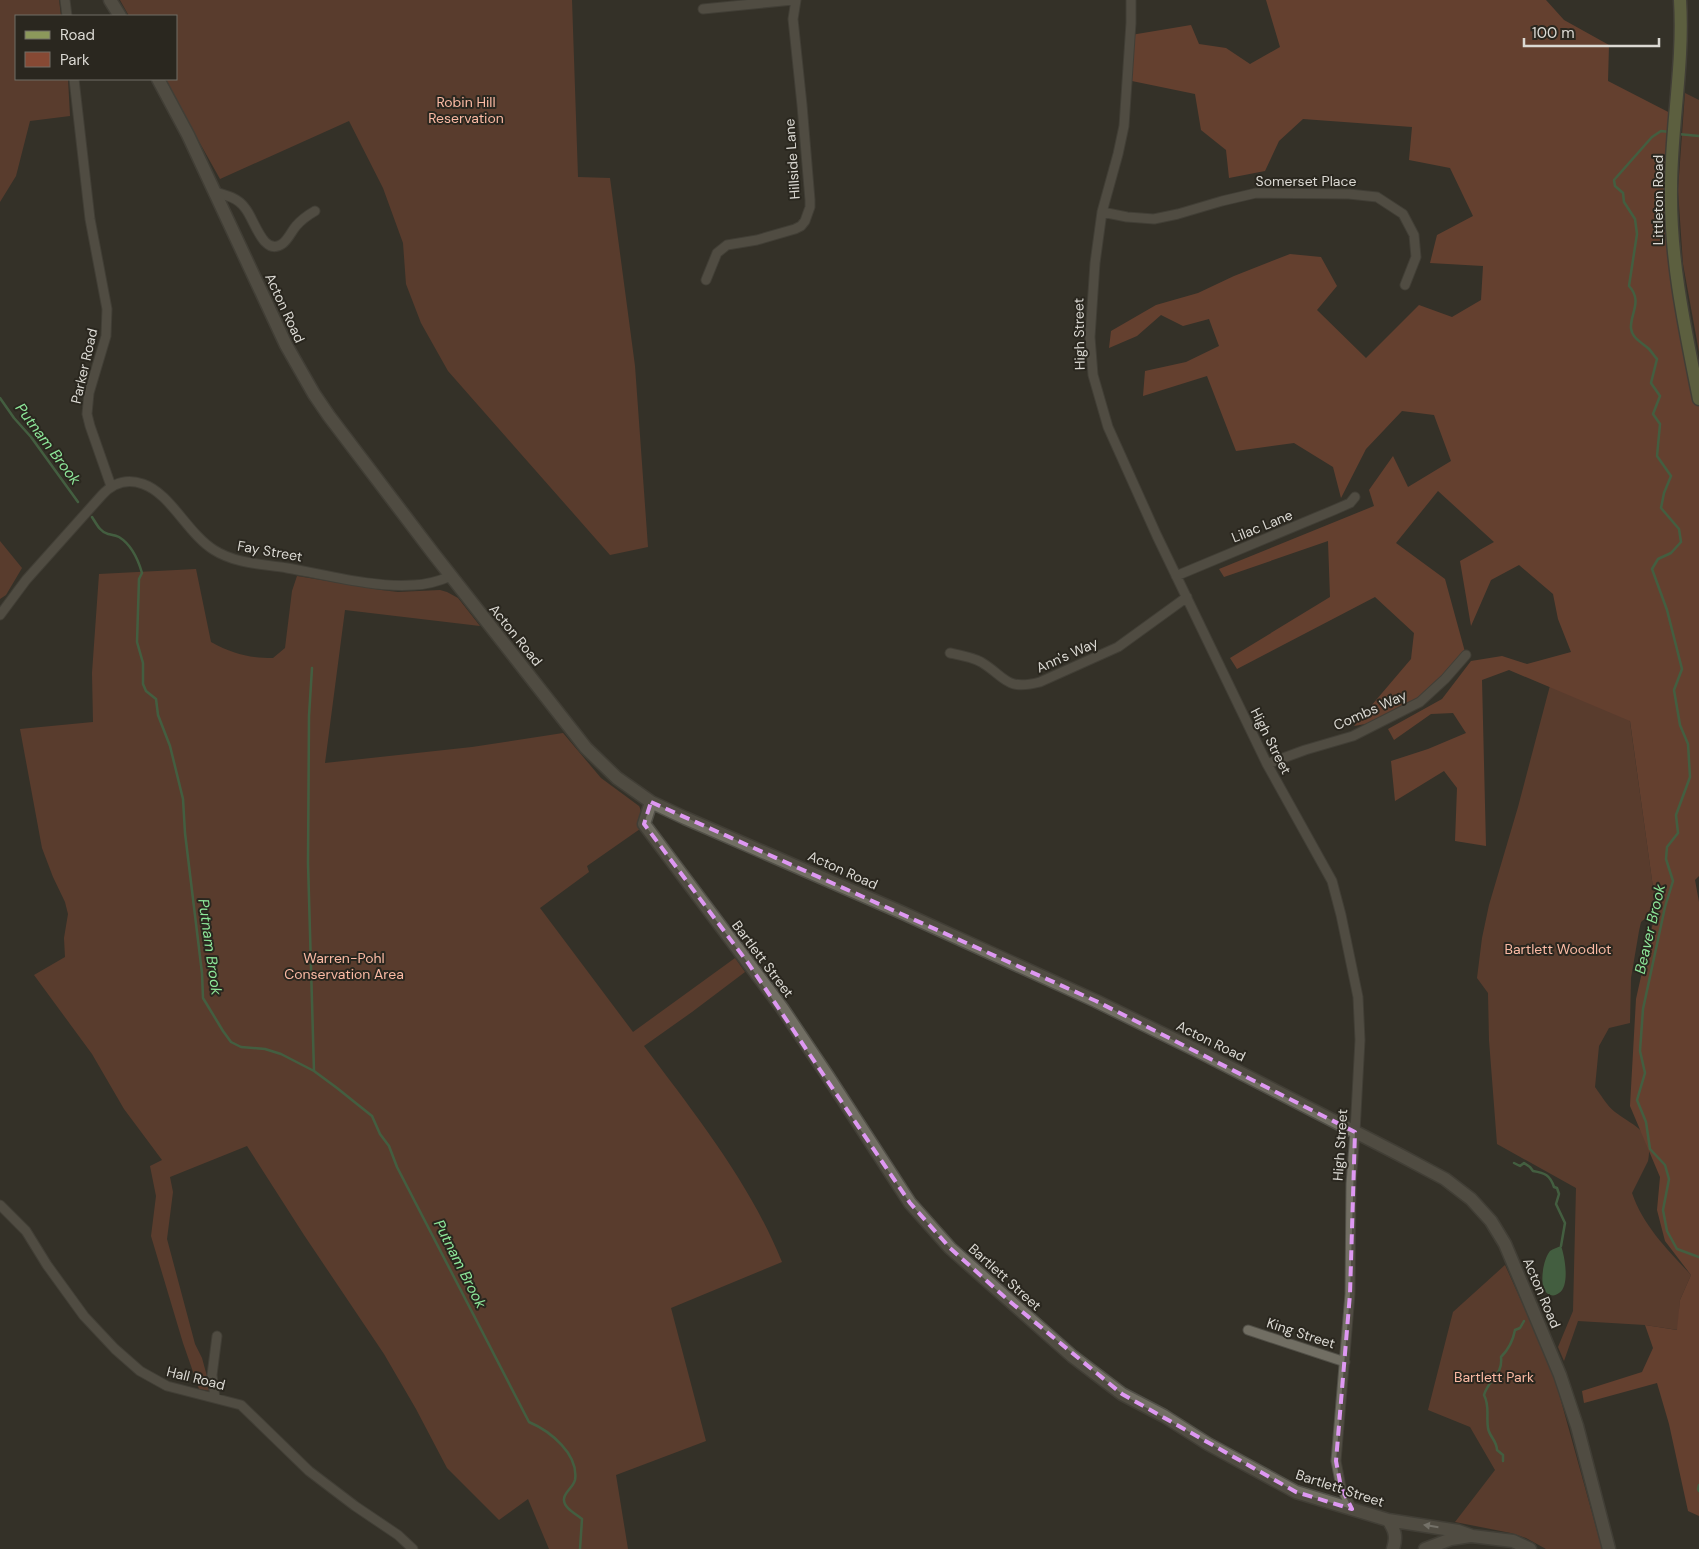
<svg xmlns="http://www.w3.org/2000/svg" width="1699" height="1549" viewBox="0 0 1699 1549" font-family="'DM Sans',sans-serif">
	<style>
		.green { fill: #864934 }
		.forest { fill: #9e5239 }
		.water { fill: #55965e }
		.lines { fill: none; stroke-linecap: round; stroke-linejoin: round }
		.stream { stroke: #55965e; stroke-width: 2.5 }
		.street-casing { stroke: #514f47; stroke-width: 11 }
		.secondary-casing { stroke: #514f47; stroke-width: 15 }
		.primary-casing { stroke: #514f47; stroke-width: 15 }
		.street { stroke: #716e63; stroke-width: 9 }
		.secondary { stroke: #716e63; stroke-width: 12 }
		.primary { stroke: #8c985b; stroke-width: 12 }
		.oneway { fill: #c0beb7 }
		.marked { fill: none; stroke: #de98f2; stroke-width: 4; stroke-dasharray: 10 6; stroke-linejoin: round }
		.labels { text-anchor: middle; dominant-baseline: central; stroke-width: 4; stroke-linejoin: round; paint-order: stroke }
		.park-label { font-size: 14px; fill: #fbbaa4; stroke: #2a271f }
		.street-label { font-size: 14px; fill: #dbd9d3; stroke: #2a271f }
		.water-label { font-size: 15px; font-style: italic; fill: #8de799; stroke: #2a271f }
	</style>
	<rect width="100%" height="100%" fill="#343128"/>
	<!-- green -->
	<path class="green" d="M 0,0 L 59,0 L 61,16 L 16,16 L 16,79 L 68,79 L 70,116 L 30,121 L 16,176 L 0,202 Z
		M 120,0 L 572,0 L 578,177 L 610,178 L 635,366 L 648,547 L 610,555 L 448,371 L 421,323 L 406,284 L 403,243 L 383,188 L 349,121 L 220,179 L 164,79 L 176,79 L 176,16 L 129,16 Z
		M 1685,93 L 1699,100 L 1699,352 L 1683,264 L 1678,190 Z
		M 0,541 L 22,568 L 6,595 L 0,599 Z
		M 196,569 L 211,642 C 233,654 249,658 273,658 L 285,648 L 292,591 L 297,576 L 381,590 L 398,592 L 440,590 L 447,592 L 458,598 L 480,626 L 345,610 L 325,763 L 472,747 L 563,733 L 601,778 L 639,806 C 643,812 638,821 640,829 L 587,866 L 589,872 L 540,908 L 633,1032 L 735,958 L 745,972 L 692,1012 L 644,1046 C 695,1114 750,1183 782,1262 L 671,1308 L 706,1441 L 616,1475 L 628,1549 L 549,1549 L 528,1499 L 499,1520 L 447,1468 L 416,1409 L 384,1354 L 304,1235 L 247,1146 L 170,1177 L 173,1192 L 167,1239 L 195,1344 L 202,1358 L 211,1391 L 199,1389 L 183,1343 L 151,1236 L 156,1196 L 150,1166 L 162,1160 L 124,1109 L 92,1054 L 34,975 L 65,957 L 64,938 L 68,914 L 65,902 L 53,877 L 42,848 L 20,729 L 93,722 L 92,673 L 99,574 Z
		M 1552,678 L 1625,686 L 1656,909 L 1641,922 L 1639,931 L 1631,978 L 1630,1023 L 1609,1028 L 1599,1046 L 1595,1087 C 1601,1095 1607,1106 1615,1112 C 1634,1127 1654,1130 1648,1161 L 1632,1193 C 1643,1226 1668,1250 1691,1275 L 1680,1300 L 1678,1330 L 1645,1325 L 1578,1321 L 1564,1361 L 1558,1347 L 1573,1311 L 1576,1188 L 1497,1144 L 1489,1040 L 1488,993 L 1477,978 L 1482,938 L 1489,905 L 1518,807 Z
		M 1505,1265 L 1548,1360 L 1558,1390 L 1602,1549 L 1546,1549 L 1526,1538 L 1511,1533 L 1455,1522 L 1495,1470 L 1470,1427 L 1428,1410 L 1453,1312 Z"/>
	<!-- forest -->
	<path class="forest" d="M 1266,0 L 1546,0 L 1564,20 L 1609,45 L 1608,81 L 1676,116 L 1671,187 L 1699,399 L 1699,876 L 1695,880 L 1699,902 L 1699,1516 L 1688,1511 L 1669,1424 L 1657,1383 L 1584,1403 L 1582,1391 L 1642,1372 L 1653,1348 L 1645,1325 L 1677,1330 L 1680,1300 L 1691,1275 L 1665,1241 L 1657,1210 L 1660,1177 L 1630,1106 L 1636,999 L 1656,909 L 1630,721 L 1509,670 L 1482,680 L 1486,846 L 1455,841 L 1457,788 L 1444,771 L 1395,801 L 1391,761 L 1428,749 L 1466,733 L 1453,713 L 1431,714 L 1394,740 L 1388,729 L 1442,699 L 1471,661 L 1502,656 L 1527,664 L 1571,652 L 1558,619 L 1553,594 L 1519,565 L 1491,580 L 1471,626 L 1460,561 L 1494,542 L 1438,491 L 1396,543 L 1445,579 L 1465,652 L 1420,702 L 1382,721 L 1354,726 L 1411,659 L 1414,633 L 1375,597 L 1237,669 L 1230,658 L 1330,597 L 1328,541 L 1224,577 L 1219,569 L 1374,506 L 1369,490 L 1393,456 L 1408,487 L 1451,461 L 1434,415 L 1402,411 L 1366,449 L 1341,498 L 1333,467 L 1294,443 L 1236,451 L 1207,376 L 1143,396 L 1145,371 L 1186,362 L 1219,346 L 1209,319 L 1183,326 L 1161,315 L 1137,336 L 1109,348 L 1111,331 L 1156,305 L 1198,293 L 1234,276 L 1290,254 L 1321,257 L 1337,286 L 1317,310 L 1366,358 L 1419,305 L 1452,317 L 1481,300 L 1483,266 L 1430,263 L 1437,235 L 1473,216 L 1450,168 L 1409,160 L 1412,127 L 1303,119 L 1279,141 L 1265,171 L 1229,178 L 1226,150 L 1201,130 L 1195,94 L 1127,80 L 1131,35 L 1191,25 L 1199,44 L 1226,48 L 1250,64 L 1280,47 Z"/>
	<!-- water -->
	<path class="water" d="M 1561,1246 C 1565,1257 1570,1286 1559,1293 C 1555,1296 1552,1296 1548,1294 C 1538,1288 1543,1259 1550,1251 C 1553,1249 1558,1247 1561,1246 Z"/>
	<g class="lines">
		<!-- stream -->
		<path class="stream" d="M 1670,132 L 1661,131 L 1652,137 L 1614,180 L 1615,186 L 1623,193 L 1624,202 L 1635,219 L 1637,234 L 1629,286 C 1643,301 1630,314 1631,328 C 1632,339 1643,343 1649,349 C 1652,352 1654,356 1657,359 L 1651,383 L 1660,396 L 1653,414 L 1660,424 L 1657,456 L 1671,476 L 1664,493 L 1661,508 L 1679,529 L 1681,542 L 1671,553 L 1658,559 L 1652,569 L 1667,610 L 1682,669 L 1674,690 L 1680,725 L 1688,744 L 1690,777 L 1676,815 L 1678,833 L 1667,847 L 1666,859 L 1673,881 L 1665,907 L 1643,1009 L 1640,1051 L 1645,1073 L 1637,1100 L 1646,1122 L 1650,1149 L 1665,1165 L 1669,1179 L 1663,1210 L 1667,1231 L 1677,1249 L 1699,1257
			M 1678,134 L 1699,136
			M 0,398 L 14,418 L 31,437 L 78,502
			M 92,517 C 96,523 100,532 108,534 C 112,535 115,535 119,537 C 132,545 138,559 142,573 L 139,579 L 137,642 L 143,663 L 143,684 L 146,691 L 156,699 L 158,715 L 170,746 L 183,799 L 185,833 L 202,973 L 203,998 L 223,1031 L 231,1042 L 241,1047 L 265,1049 L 281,1054 L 314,1071 L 337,1088 L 372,1116 L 380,1134 L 389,1146 L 397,1167 L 529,1422 C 550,1431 579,1454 575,1480 C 573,1488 563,1493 564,1500 C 564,1508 576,1514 582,1519 L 580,1549
			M 312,668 L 309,716 L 308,863 L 314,1071
			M 1514,1163 L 1520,1166 L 1524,1163 L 1530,1167 L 1533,1171 C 1545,1173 1550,1175 1554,1187 L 1557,1188 L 1559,1194 L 1556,1204 L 1565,1223 L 1561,1246
			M 1503,1461 L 1503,1455 L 1497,1450 C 1497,1441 1489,1436 1488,1428 C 1486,1416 1490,1406 1484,1395 C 1489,1378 1503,1376 1501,1357 C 1509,1349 1513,1341 1515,1330 L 1520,1328 L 1524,1321
			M 1699,1485 L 1698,1489 L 1699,1491"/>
		<defs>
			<path id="street" d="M 65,0 L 67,16
				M 1131,0 L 1131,23 L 1124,126 L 1118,154 L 1102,212 L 1095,263 L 1090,337 L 1093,375 L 1108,427 L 1157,536 L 1267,764 L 1332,881 L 1341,915 L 1358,997 L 1360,1040 L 1355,1132 L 1351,1184 L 1350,1294 L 1336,1461 L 1341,1487 L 1352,1509
				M 703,9 L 793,0
				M 74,79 L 90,219 L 107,309 L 106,336 L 89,393 L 87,414 L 90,426 L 111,486
				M 215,192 C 226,195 238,198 245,208 C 254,218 263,257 282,244 C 288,240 291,232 296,226 C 302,219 308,215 315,211
				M 1102,212 L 1127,217 L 1154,219 L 1178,214 L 1222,201 L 1256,193 L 1349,194 L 1377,197 L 1403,214 L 1414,235 L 1416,257 L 1405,285
				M 706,280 L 717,253 L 727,245 L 757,240 L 795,229 L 801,226 L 805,221 L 810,207 L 810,200 L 802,105 L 793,19 L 796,0
				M 1176,576 L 1334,510 L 1350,503 L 1355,497
				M 0,615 L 26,580 L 102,495 C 113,483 126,478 143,484 C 170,493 188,534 214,550 C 236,564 263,564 287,568 C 328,575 373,588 414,585 C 428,585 439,581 451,576
				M 950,653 C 960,655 972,657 981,662 C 1006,677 1005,691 1040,682 L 1118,647 L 1187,597
				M 1267,764 L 1305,750 L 1353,736 L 1420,702 L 1445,679 L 1466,655
				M 0,1205 L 26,1231 L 47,1265 L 84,1316 L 115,1349 L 140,1371 L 167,1386 L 241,1405 L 309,1471 L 355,1506 L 398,1535 L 413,1549
				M 1248,1330 L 1345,1362
				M 215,1398 L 212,1375 L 217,1336"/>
			<path id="secondary" d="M 110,0 L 120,16
				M 158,79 L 188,135 L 286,345 L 314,394 L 329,416 L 433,553 L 586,748 L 617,778 L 651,802 L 685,818 L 903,913 L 1096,1001 L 1202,1053 L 1400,1155 L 1445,1179 L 1471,1199 L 1491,1221 L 1505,1244 L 1560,1375 L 1577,1426 L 1609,1549
				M 651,802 L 644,824 L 782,1008 L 827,1075 L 910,1203 L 950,1248 L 1072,1356 L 1122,1394 L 1164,1416 L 1208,1444 L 1296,1492 L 1388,1520 L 1458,1531 L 1472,1536 L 1513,1541 L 1530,1549
				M 1388,1520 C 1395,1530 1397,1537 1393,1549
				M 1425,1549 L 1451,1539 L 1470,1536"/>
			<path id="primary" d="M 1680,0 C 1684,64 1671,126 1671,189 C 1670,260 1685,329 1699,399"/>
		</defs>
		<!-- street casing -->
		<use href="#street" class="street-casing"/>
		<!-- secondary casing -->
		<use href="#secondary" class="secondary-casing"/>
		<!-- primary casing -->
		<use href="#primary" class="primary-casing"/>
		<!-- street -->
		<use href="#street" class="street"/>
		<!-- secondary -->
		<use href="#secondary" class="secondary"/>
		<!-- primary -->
		<use href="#primary" class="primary"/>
	</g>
	<!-- one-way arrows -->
	<defs><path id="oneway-solid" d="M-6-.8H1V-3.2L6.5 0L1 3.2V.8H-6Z" transform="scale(1.25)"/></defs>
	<use class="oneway" href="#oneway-solid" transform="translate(1431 1526) rotate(-171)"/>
	<!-- marked area -->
	<path d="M0 0H1699V1549H0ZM 651,802 L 1096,1001 L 1355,1132 L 1350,1294 L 1336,1461 L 1341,1487 L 1352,1509 L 1296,1492 L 1122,1394 L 1008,1300 L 950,1248 L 910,1203 L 748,963 L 644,824 Z" fill="#343128" fill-opacity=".55" fill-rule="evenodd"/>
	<path class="marked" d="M 651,802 L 1096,1001 L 1355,1132 L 1350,1294 L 1336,1461 L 1341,1487 L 1352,1509 L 1296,1492 L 1122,1394 L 1008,1300 L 950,1248 L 910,1203 L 748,963 L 644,824 Z"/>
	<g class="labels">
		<!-- park labels -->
		<g class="park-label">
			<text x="466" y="102">Robin Hill<tspan x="466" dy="16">Reservation</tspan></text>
			<text x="1558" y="949">Bartlett Woodlot</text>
			<text x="344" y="958">Warren-Pohl<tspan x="344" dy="16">Conservation Area</tspan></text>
			<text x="1494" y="1377">Bartlett Park</text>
		</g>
		<!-- street labels -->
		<g class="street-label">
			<text transform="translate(792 159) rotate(-94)">Hillside Lane</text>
			<text x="1306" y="181">Somerset Place</text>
			<text transform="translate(1658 200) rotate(-90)">Littleton Road</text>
			<text transform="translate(285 308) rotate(65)">Acton Road</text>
			<text transform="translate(1079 334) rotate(-91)">High Street</text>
			<text transform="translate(84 366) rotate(-77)">Parker Road</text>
			<text transform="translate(1262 526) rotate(-22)">Lilac Lane</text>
			<text transform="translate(270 551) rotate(10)">Fay Street</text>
			<text transform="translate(516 635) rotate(51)">Acton Road</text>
			<text transform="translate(1067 655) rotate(-24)">Ann's Way</text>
			<text transform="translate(1370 710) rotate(-24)">Combs Way</text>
			<text transform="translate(1271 741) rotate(63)">High Street</text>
			<text transform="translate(843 870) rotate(24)">Acton Road</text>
			<text transform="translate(763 959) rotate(53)">Bartlett Street</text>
			<text transform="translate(1211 1041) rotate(26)">Acton Road</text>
			<text transform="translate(1340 1145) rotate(-86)">High Street</text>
			<text transform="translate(1005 1277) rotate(42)">Bartlett Street</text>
			<text transform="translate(1542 1293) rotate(67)">Acton Road</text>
			<text transform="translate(1301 1333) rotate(18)">King Street</text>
			<text transform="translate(196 1378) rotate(14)">Hall Road</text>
			<text transform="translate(1340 1488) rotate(18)">Bartlett Street</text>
		</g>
		<!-- water labels -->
		<g class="water-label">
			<text transform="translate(48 444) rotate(53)">Putnam Brook</text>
			<text transform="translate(1650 929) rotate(-77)">Beaver Brook</text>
			<text transform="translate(210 947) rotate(82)">Putnam Brook</text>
			<text transform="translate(460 1264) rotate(63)">Putnam Brook</text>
		</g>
	</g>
	<!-- legend -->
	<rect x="15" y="15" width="162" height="65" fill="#2a271f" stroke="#716e67"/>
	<rect x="25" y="31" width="25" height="8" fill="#8c985b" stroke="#716e67"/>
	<text x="60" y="40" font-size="15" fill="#dbd9d3">Road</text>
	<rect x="25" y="52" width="25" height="15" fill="#864934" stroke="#716e67"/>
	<text x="60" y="65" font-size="15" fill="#dbd9d3">Park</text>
	<!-- scale -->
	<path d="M1524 38v8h135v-8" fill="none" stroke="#dbd9d3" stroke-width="2.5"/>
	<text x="1532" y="38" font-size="15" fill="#dbd9d3" stroke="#2a271f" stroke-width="4" paint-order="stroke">100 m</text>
</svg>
